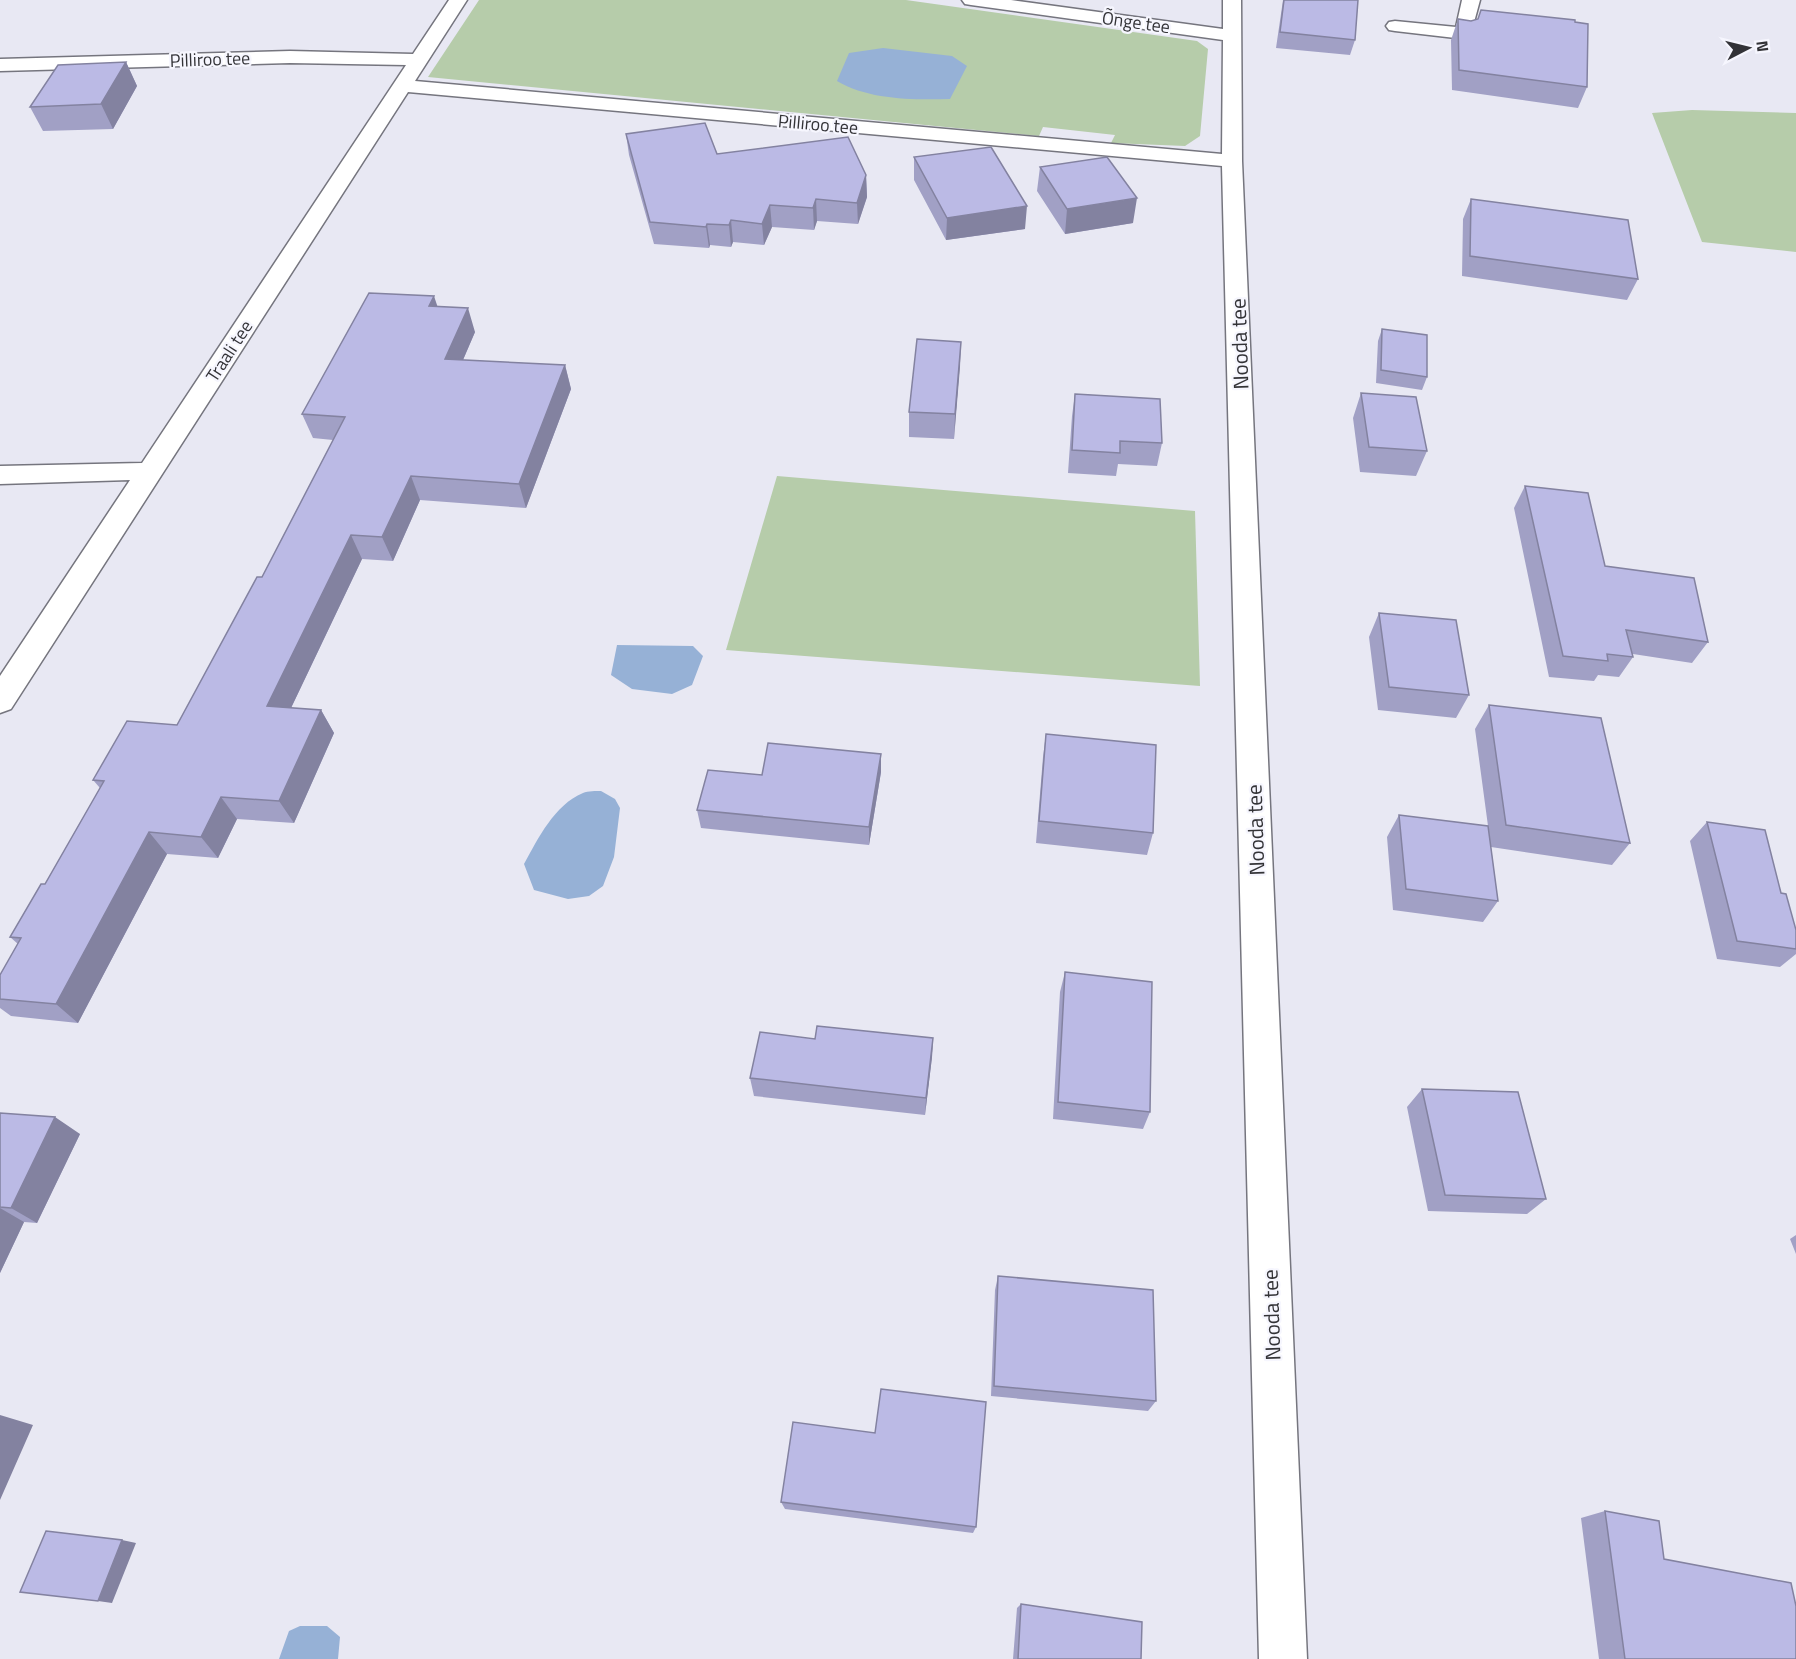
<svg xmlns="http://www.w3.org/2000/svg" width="1796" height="1659" viewBox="0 0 1796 1659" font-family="'Titillium Web',sans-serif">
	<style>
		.green { fill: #b6ccaa }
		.water { fill: #96b1d6 }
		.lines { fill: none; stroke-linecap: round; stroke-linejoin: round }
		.minor-casing { stroke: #75757e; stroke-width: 3 }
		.minor { fill: #fff; fill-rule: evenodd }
		.wall { fill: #a1a0c5 }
		.shaded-wall { fill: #8382a0 }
		.building { fill: #bbbae5; stroke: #8382a0; stroke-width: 1.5 }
		.labels { text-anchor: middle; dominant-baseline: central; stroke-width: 4.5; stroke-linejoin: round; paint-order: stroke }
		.far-street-label { font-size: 18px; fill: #333337; stroke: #f6f6fe }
		.street-label { font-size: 21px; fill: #333337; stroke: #f6f6fe }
	</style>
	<rect width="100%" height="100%" fill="#e8e8f3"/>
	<!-- green -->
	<path class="green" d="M 479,0 L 906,0 L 1197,41 L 1208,49 L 1200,136 L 1185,146 L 1111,143 L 1115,135 L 1043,127 L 1039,136 L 428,77 Z
		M 1692,110 L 1796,113 L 1796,252 L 1702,242 L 1652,113 Z
		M 777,476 L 1195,511 L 1200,686 L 726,650 Z"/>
	<!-- water -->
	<path class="water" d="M 883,48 L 952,56 L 967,66 L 950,99 C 913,100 869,100 837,81 L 849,53 Z
		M 617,645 L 693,646 L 703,656 L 692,685 L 672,694 L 632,689 L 611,675 Z
		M 601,791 L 615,799 L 620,808 L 614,857 L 603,886 L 589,896 L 568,899 L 534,890 L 524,864 C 538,839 554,805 583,793 C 588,791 596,791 601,791 Z
		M 300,1626 L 327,1626 L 340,1637 L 338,1659 L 279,1659 L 289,1631 Z"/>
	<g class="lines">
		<defs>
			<path id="minor" d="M 449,0 L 467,0 L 415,81 L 1222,154 L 1223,40 L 971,5 L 965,4 L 962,0 L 1011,0 L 1223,29 L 1223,0 L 1241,0 L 1242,161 L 1307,1659 L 1259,1659 L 1222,166 L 408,92 L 11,709 L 0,713 L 0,676 L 130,480 L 0,484 L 0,466 L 142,463 L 406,65 L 290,63 L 0,71 L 0,59 L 290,51 L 413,54 Z
				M 1462,0 L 1480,0 L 1470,37 L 1464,39 L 1395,31 L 1389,30 L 1386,26 L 1389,22 L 1395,21 L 1456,27 Z"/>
		</defs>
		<!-- minor casing -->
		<use href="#minor" class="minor-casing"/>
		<!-- minor -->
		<use href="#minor" class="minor"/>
	</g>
	<!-- wall -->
	<path class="wall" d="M 1283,0 L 1358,0 L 1355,40 L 1350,55 L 1276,48 Z
		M 1458,19 L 1471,21 L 1587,87 L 1578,108 L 1452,90 L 1451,40 Z
		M 126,62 L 137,86 L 113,129 L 43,131 L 30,107 Z
		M 626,134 L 717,154 L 866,175 L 867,197 L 858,224 L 817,221 L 814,230 L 772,227 L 764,245 L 733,242 L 731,247 L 710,245 L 709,248 L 654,244 L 629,155 Z
		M 914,157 L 1025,229 L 946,240 L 914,180 Z
		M 1040,167 L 1133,223 L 1065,234 L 1037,191 Z
		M 1471,199 L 1638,279 L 1627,300 L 1462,276 L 1463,219 Z
		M 438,307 L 475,332 L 463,360 L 565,365 L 571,389 L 526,508 L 420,500 L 393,561 L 362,559 L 291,708 L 321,710 L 334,733 L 294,823 L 237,819 L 218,858 L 167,854 L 78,1023 L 11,1016 L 0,1008 L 0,975 L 18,944 L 10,937 L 45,884 L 100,788 L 93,780 L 177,725 L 262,577 L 333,440 L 313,438 L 302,414 Z
		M 1382,329 L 1427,377 L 1422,390 L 1376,383 L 1378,341 Z
		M 961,342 L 954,439 L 909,437 L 909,412 Z
		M 1361,393 L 1427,451 L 1416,476 L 1360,472 L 1353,418 Z
		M 1075,394 L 1162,443 L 1157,466 L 1118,464 L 1116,476 L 1068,473 L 1072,416 Z
		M 1525,486 L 1605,566 L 1708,642 L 1692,663 L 1633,654 L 1633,657 L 1619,677 L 1598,675 L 1594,681 L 1549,677 L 1514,508 Z
		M 1379,613 L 1469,695 L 1456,718 L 1378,710 L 1369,637 Z
		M 1489,705 L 1630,843 L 1612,865 L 1491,847 L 1498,901 L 1483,922 L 1393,910 L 1387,837 L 1399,815 L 1488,826 L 1475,729 Z
		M 1046,734 L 1153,833 L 1147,855 L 1036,843 L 1043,757 Z
		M 881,754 L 881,772 L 869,845 L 701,828 L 697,810 L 762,775 Z
		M 1707,822 L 1781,893 L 1796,930 L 1796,954 L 1780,967 L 1717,959 L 1690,841 Z
		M 1065,972 L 1150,1112 L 1143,1129 L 1053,1119 L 1060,992 Z
		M 933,1038 L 932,1057 L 925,1115 L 754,1096 L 750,1078 L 815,1039 Z
		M 1422,1089 L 1546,1199 L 1527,1214 L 1428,1211 L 1407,1107 Z
		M 0,1113 L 80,1134 L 37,1223 L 24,1222 L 0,1273 Z
		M 1796,1235 L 1796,1254 L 1790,1239 Z
		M 998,1276 L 1156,1401 L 1148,1411 L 991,1396 L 995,1290 Z
		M 781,1502 L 976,1527 L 973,1533 L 785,1509 Z
		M 1605,1511 L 1664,1559 L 1796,1659 L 1599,1659 L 1581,1518 Z
		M 1021,1604 L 1141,1659 L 1013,1659 L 1017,1608 Z"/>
	<!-- shaded-wall -->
	<path class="shaded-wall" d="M 126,62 L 137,86 L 113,129 L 101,104 Z
		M 866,175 L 867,197 L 858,224 L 857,203 Z
		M 1137,198 L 1133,223 L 1065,234 L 1067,209 Z
		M 816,199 L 817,221 L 814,230 L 813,208 Z
		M 770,205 L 772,227 L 764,245 L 762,224 Z
		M 1027,206 L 1025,229 L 946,240 L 947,218 Z
		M 731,220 L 733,242 L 731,247 L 729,225 Z
		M 707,224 L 710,245 L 709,248 L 706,227 Z
		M 434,296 L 442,320 L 429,306 Z
		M 468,308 L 475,332 L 453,383 L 445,359 Z
		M 961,342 L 960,367 L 954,439 L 955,414 Z
		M 565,365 L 571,389 L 526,508 L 519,484 Z
		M 411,476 L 420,500 L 393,561 L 382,537 Z
		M 351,535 L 362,559 L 281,729 L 267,706 Z
		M 321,710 L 334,733 L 294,823 L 279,801 Z
		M 881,754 L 881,772 L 869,845 L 869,827 Z
		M 221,797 L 237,819 L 218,858 L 201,837 Z
		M 149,832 L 167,854 L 78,1023 L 56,1004 Z
		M 933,1038 L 932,1057 L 925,1115 L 926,1098 Z
		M 55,1117 L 80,1134 L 37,1223 L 11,1208 Z
		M 0,1208 L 24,1222 L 0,1273 Z
		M 0,1415 L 33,1425 L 0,1500 Z
		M 122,1540 L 136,1543 L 112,1603 L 98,1601 Z"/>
	<!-- building -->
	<path class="building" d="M 1284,0 L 1358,0 L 1355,40 L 1280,32 Z
		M 1481,10 L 1575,20 L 1575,22 L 1588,24 L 1587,87 L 1459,70 L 1458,19 L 1471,21 L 1478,19 Z
		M 126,62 L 101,104 L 30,107 L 58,65 Z
		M 705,123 L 717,154 L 848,137 L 866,175 L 857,203 L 816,199 L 813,208 L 770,205 L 762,224 L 731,220 L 729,225 L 707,224 L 706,227 L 650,222 L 626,134 Z
		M 991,147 L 1027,206 L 947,218 L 914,157 Z
		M 1107,157 L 1137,198 L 1067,209 L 1040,167 Z
		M 1471,199 L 1628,220 L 1638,279 L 1470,256 Z
		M 369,293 L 434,296 L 429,306 L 468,308 L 445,359 L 565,365 L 519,484 L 411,476 L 382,537 L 351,535 L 267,706 L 321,710 L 279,801 L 221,797 L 201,837 L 149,832 L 56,1004 L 0,999 L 0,975 L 21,938 L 10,937 L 41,884 L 45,884 L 104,781 L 93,780 L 127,721 L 177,725 L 257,577 L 262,577 L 345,417 L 302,414 Z
		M 1382,329 L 1427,335 L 1427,377 L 1381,370 Z
		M 917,339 L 961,342 L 955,414 L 909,412 Z
		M 1361,393 L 1416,397 L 1427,451 L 1369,447 Z
		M 1075,394 L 1160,399 L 1162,443 L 1120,441 L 1120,453 L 1072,450 Z
		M 1525,486 L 1588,493 L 1605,566 L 1694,578 L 1708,642 L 1626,630 L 1633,657 L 1607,654 L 1608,661 L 1563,656 Z
		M 1379,613 L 1456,620 L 1469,695 L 1389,687 Z
		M 1489,705 L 1601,718 L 1630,843 L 1506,825 Z
		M 1046,734 L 1156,745 L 1153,833 L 1039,821 Z
		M 768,743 L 881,754 L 869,827 L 697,810 L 708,770 L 762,775 Z
		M 1399,815 L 1488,826 L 1498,901 L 1406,889 Z
		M 1707,822 L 1765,830 L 1781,893 L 1786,894 L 1796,930 L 1796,949 L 1737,941 Z
		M 1065,972 L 1152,982 L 1150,1112 L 1058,1102 Z
		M 817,1026 L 933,1038 L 926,1098 L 750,1078 L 760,1032 L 815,1039 Z
		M 1422,1089 L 1518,1092 L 1546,1199 L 1445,1195 Z
		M 0,1113 L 55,1117 L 11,1208 L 0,1207 Z
		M 998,1276 L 1153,1290 L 1156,1401 L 994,1386 Z
		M 881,1389 L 986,1402 L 976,1527 L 781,1502 L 793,1422 L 875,1433 Z
		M 1605,1511 L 1659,1521 L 1664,1559 L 1791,1583 L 1796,1606 L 1796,1659 L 1625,1659 Z
		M 46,1531 L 122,1540 L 98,1601 L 20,1592 Z
		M 1021,1604 L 1142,1622 L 1141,1659 L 1018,1659 Z"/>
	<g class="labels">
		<!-- far-street labels -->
		<g class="far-street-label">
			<text transform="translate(1136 22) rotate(8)">Õnge tee</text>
			<text transform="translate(210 59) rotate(-2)">Pilliroo tee</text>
			<text transform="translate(818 124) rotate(5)">Pilliroo tee</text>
			<text transform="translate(229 351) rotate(-57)">Traali tee</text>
		</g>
		<!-- street labels -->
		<g class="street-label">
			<text transform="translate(1239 344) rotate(-92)">Nooda tee</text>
			<text transform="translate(1255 830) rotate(-92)">Nooda tee</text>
			<text transform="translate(1271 1315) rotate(-92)">Nooda tee</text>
		</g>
	</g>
	<!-- north arrow -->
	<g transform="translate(1748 48) rotate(83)" stroke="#f6f6fe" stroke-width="4.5" paint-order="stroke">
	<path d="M0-4.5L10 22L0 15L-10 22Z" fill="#333337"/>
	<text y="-9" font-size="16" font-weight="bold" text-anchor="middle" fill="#333337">N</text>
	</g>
</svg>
